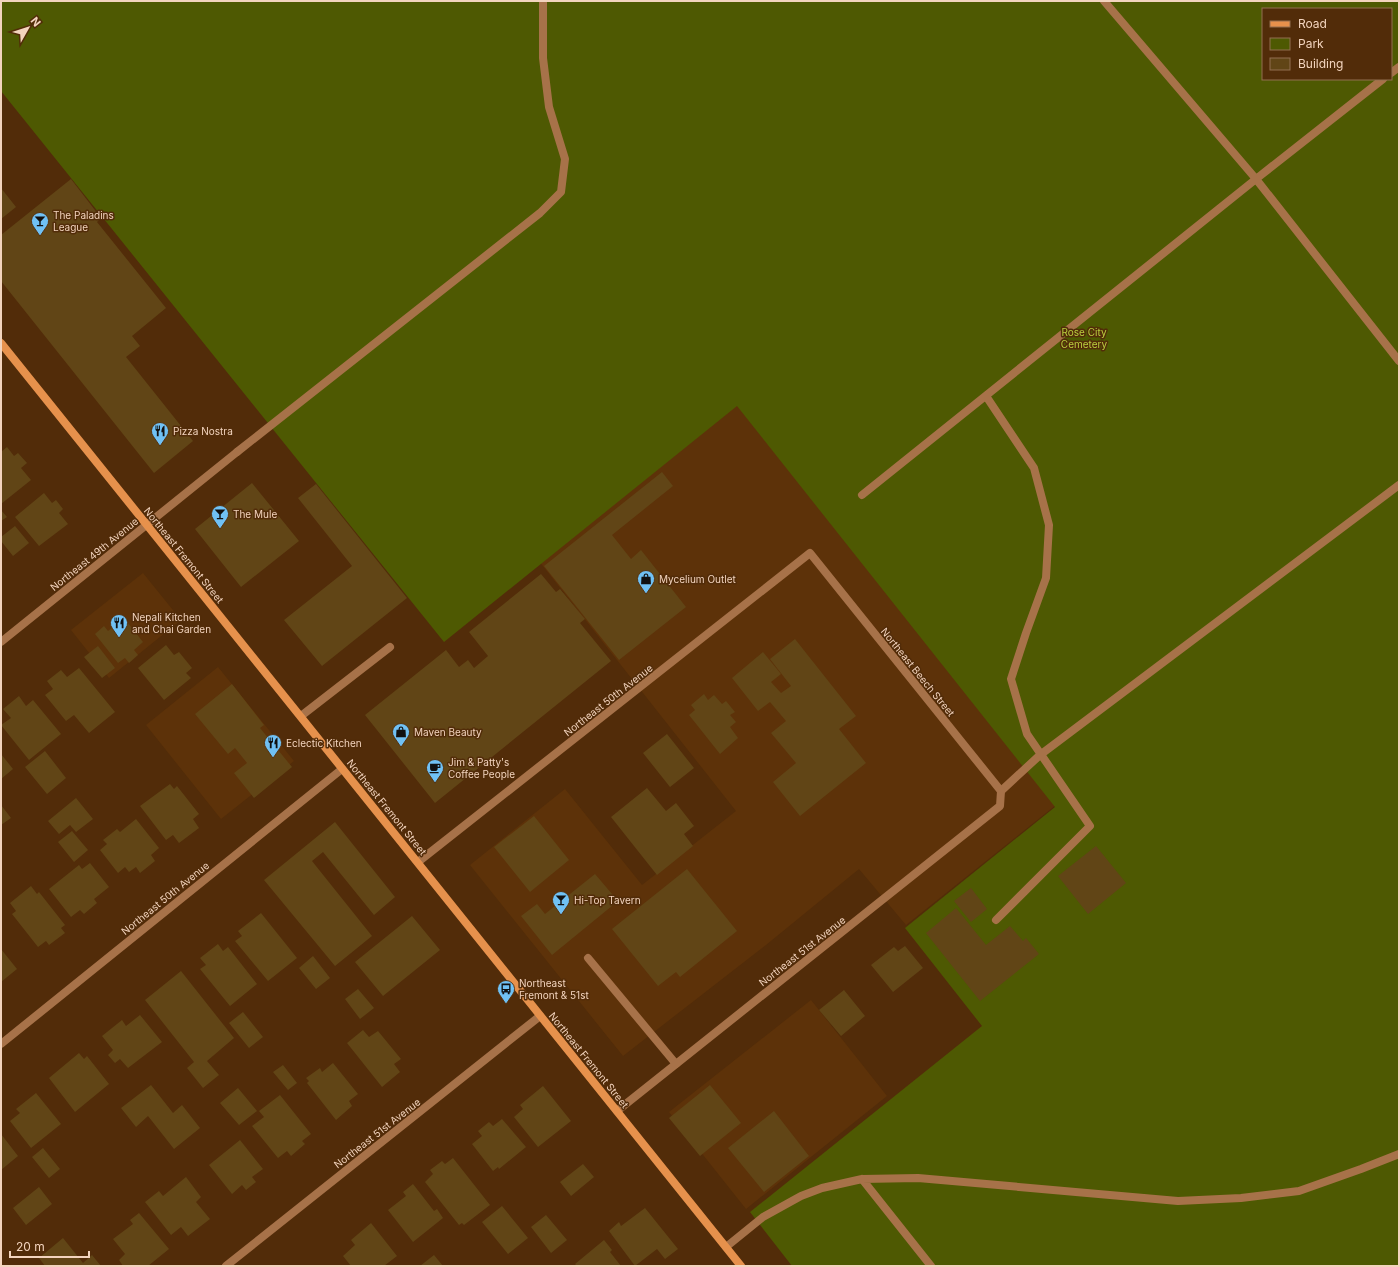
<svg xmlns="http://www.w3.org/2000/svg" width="1400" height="1267" viewBox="0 0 1400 1267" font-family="Inter,sans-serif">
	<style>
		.built { fill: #5d3209 }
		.green { fill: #4e5902; fill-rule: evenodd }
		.building { fill: #614516 }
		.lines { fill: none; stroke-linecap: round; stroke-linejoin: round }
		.service { stroke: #a77249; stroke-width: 8 }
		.minor { stroke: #a77249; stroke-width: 8 }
		.secondary { stroke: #e6914c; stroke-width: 8 }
		.labels { text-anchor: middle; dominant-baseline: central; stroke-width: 3; stroke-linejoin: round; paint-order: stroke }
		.poi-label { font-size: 10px; fill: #f3d4be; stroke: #522c09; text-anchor: start }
		.park-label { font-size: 10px; fill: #b9cf3e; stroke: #522c09 }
		.street-label { font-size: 10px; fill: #f3d4be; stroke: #522c09 }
	</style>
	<rect width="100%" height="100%" fill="#522c09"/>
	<!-- built -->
	<path class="built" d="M 737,403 L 1056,805 L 906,925 L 859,869 L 766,945 L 623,1056 L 470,865 L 565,789 L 642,885 L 736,811 L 539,561 Z
		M 143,573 L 181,620 L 109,678 L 71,630 Z
		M 218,667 L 294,761 L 221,819 L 146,725 Z
		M 811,1000 L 887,1096 L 746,1209 L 669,1112 Z"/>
	<!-- green -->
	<path class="green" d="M 1,1 L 1399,1 L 1399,1266 L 792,1266 L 750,1212 L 982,1026 L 905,928 L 1055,807 L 737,406 L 444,642 L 1,91 ZM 1263,9 L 1391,9 L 1391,79 L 1263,79 Z"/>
	<!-- building -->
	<path class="building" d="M 71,179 L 101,218 L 97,222 L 166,308 L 132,336 L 140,346 L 126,357 L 193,441 L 154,473 L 1,281 L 1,235 Z
		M 1,188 L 16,207 L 1,219 Z
		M 7,447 L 14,456 L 18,453 L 27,463 L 21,468 L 31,480 L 1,504 L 1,452 Z
		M 662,472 L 673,486 L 612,535 L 631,559 L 641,550 L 686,607 L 619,660 L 544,566 Z
		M 252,483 L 299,541 L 241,587 L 195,529 Z
		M 316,484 L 407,598 L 322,666 L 284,620 L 352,566 L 298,498 Z
		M 44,493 L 52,503 L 56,500 L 63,509 L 59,513 L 68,524 L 39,546 L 15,517 Z
		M 1,510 L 7,517 L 1,521 Z
		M 15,526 L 29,543 L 13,556 L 1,541 L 1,537 Z
		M 541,574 L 556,592 L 560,589 L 585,619 L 580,623 L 611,661 L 435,803 L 365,715 L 446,650 L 459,667 L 468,660 L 474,668 L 488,656 L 469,632 Z
		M 124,618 L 143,642 L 134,650 L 138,655 L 129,663 L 125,658 L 118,663 L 95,634 L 104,626 L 108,631 Z
		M 795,639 L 856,716 L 839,729 L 866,763 L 800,816 L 773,782 L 796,763 L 771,733 L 786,721 L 770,702 L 758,711 L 732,678 L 763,652 L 781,674 L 771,682 L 781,693 L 791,686 L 770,659 Z
		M 166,645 L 174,655 L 179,652 L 192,668 L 186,673 L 191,678 L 164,700 L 138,668 Z
		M 98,646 L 115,668 L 102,678 L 84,657 Z
		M 79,668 L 115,712 L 89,733 L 74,715 L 66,721 L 45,695 L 53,689 L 47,681 L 61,670 L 67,677 Z
		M 232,684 L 264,725 L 260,728 L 292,767 L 254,798 L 234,773 L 247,763 L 235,748 L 228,754 L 195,714 Z
		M 704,694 L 708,700 L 714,695 L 722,704 L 726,701 L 735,712 L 730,715 L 736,722 L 730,727 L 738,738 L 720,754 L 689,715 L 695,710 L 691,705 Z
		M 19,696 L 26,706 L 33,700 L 61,734 L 29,760 L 1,725 L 11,718 L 3,709 Z
		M 667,734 L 694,768 L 670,787 L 643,753 Z
		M 45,751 L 66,778 L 47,794 L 25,767 Z
		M 1,754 L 13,769 L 1,779 Z
		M 170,784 L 174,789 L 177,786 L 199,814 L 193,819 L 199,828 L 179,843 L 173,835 L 166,840 L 140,806 Z
		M 647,788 L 666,811 L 676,803 L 694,826 L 684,834 L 693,846 L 657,875 L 611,817 Z
		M 76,798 L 93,819 L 76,832 L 70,825 L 59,834 L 48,821 Z
		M 1,805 L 11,818 L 1,825 Z
		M 534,816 L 569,860 L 530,892 L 494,847 Z
		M 136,819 L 159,848 L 151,855 L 155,861 L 140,873 L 136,867 L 129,872 L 125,867 L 118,873 L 100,850 L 107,844 L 103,840 L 117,829 L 120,832 Z
		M 335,822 L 395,897 L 374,915 L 323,852 L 312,861 L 372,936 L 335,966 L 264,880 Z
		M 72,831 L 88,850 L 74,862 L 58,842 Z
		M 1096,846 L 1126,883 L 1088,914 L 1058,876 Z
		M 90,863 L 109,887 L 94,899 L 97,903 L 84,914 L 80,910 L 71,917 L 49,889 L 79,865 L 82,869 Z
		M 687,869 L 737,931 L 680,977 L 676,972 L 658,986 L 612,929 Z
		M 595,874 L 618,901 L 552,955 L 521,916 L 537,904 L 545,914 Z
		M 31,886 L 37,894 L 39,892 L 65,925 L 61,928 L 65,933 L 49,945 L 46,941 L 38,947 L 12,914 L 16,911 L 10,903 Z
		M 971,888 L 987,909 L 971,922 L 954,901 Z
		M 956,908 L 986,945 L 1010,926 L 1023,941 L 1026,938 L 1039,954 L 980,1001 L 926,933 Z
		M 261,913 L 297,958 L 268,981 L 235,941 L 242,936 L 238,931 Z
		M 412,916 L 440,950 L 383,996 L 355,962 Z
		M 218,944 L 223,951 L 228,947 L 257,984 L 230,1006 L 200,969 L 206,965 L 200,958 Z
		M 905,946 L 923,968 L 893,992 L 871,965 L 894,947 L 898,951 Z
		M 1,949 L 17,969 L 1,982 Z
		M 313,956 L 330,978 L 316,989 L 299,968 Z
		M 181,971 L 234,1038 L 207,1061 L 219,1075 L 203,1088 L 187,1068 L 194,1062 L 145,1000 Z
		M 358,989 L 374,1008 L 360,1019 L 345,999 Z
		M 844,990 L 865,1016 L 841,1036 L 819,1010 Z
		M 243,1012 L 263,1037 L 249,1048 L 229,1023 Z
		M 140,1015 L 162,1042 L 128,1068 L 120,1059 L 115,1063 L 108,1055 L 113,1050 L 102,1036 L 122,1020 L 126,1026 Z
		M 363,1030 L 369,1037 L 378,1031 L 401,1059 L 394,1064 L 400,1072 L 382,1087 L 347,1043 Z
		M 79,1053 L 84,1059 L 87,1056 L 109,1084 L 75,1112 L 49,1078 Z
		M 333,1063 L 358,1094 L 349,1101 L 352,1106 L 336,1120 L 307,1083 L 309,1081 L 306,1078 L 320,1068 L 322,1072 Z
		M 283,1065 L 297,1083 L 288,1090 L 273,1072 Z
		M 151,1085 L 173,1113 L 182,1105 L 200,1128 L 174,1149 L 148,1116 L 136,1127 L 121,1108 Z
		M 710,1085 L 741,1123 L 700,1156 L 669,1118 Z
		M 543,1086 L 571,1121 L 538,1147 L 514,1117 L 523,1109 L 520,1105 Z
		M 238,1088 L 257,1111 L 239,1125 L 220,1103 Z
		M 36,1093 L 61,1124 L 31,1148 L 10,1121 L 20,1113 L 16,1109 Z
		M 280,1095 L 311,1134 L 302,1141 L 305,1144 L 291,1156 L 287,1151 L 278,1158 L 252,1126 L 264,1117 L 259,1111 Z
		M 774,1111 L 809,1156 L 764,1192 L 728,1148 Z
		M 502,1119 L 526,1147 L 499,1169 L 498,1167 L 493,1171 L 472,1144 L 482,1136 L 478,1131 L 489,1122 L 493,1126 Z
		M 1,1134 L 18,1156 L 1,1170 Z
		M 240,1140 L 263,1169 L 252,1177 L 256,1182 L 246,1190 L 242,1185 L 232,1194 L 209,1165 Z
		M 43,1148 L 60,1169 L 49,1178 L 32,1157 Z
		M 453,1158 L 490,1205 L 464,1225 L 462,1223 L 459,1225 L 425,1182 L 433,1174 L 430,1170 L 442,1161 L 445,1164 Z
		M 583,1164 L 594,1177 L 571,1196 L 560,1182 Z
		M 186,1177 L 201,1197 L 196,1202 L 210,1219 L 188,1236 L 181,1227 L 171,1235 L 145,1202 L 159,1191 L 163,1196 Z
		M 413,1184 L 434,1211 L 437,1209 L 443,1218 L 413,1242 L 388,1210 L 406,1196 L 403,1192 Z
		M 39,1187 L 52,1204 L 26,1225 L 13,1208 Z
		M 502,1206 L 528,1238 L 508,1254 L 482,1222 Z
		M 645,1208 L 678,1249 L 665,1259 L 657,1249 L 635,1266 L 609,1231 L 619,1222 L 621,1226 Z
		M 139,1213 L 169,1249 L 148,1266 L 123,1266 L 119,1260 L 125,1254 L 113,1239 L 133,1224 L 130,1220 Z
		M 546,1215 L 567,1240 L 551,1253 L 531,1227 Z
		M 371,1223 L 397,1256 L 384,1266 L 351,1266 L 343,1256 L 355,1245 L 351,1240 Z
		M 63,1238 L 83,1263 L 92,1255 L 101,1266 L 45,1266 L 39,1258 Z
		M 604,1240 L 612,1250 L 610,1252 L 621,1266 L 577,1266 L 575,1264 Z
		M 434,1255 L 443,1266 L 420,1266 Z"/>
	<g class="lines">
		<!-- service -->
		<path class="service" d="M 1104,1 L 1256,179 L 1399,361
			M 1391,73 L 1399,67
			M 986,396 L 1034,468 L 1049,525 L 1046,578 L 1026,633 L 1011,679 L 1027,734 L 1090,826 L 996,920
			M 237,452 L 540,213 L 561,192 L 565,159 L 549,107 L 543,58 L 543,1
			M 862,495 L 1256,179 L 1383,79
			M 301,716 L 390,647
			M 1001,791 L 1040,755 L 1399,485
			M 588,958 L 676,1064
			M 862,1179 L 931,1266
			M 726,1247 L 763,1217 L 801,1196 L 822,1188 L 862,1179 L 918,1178 L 1178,1201 L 1241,1198 L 1299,1191 L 1361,1169 L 1399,1154"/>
		<!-- minor -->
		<path class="minor" d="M 1,642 L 237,452
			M 418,862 L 810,553 L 1001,791 L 1000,806 L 617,1111
			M 1,1044 L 342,769
			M 226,1266 L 540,1016"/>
		<!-- secondary -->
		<path class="secondary" d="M 1,343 L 741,1266"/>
	</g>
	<!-- icons -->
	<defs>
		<symbol id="bar-pin" viewBox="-11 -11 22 30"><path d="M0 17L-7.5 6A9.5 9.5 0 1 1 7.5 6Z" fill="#70c1f4" stroke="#522c09"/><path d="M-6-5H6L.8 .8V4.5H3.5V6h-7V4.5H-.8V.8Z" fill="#111"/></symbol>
		<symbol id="restaurant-pin" viewBox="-11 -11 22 30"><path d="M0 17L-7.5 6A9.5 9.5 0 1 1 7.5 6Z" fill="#70c1f4" stroke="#522c09"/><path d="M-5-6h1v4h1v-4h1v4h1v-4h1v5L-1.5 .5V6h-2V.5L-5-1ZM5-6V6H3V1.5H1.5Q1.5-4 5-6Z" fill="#111"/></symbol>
		<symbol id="shop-pin" viewBox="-11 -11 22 30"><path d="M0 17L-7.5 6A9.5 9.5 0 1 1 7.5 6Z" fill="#70c1f4" stroke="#522c09"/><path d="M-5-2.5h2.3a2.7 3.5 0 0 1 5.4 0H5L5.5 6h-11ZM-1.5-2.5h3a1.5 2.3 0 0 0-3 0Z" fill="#111"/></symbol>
		<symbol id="cafe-pin" viewBox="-11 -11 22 30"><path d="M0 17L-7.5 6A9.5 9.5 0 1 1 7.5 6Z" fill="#70c1f4" stroke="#522c09"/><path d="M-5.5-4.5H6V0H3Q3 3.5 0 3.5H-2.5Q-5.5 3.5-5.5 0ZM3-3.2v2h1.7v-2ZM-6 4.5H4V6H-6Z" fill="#111"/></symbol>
		<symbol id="bus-pin" viewBox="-11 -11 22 30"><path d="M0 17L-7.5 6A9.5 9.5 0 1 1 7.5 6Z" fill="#70c1f4" stroke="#522c09"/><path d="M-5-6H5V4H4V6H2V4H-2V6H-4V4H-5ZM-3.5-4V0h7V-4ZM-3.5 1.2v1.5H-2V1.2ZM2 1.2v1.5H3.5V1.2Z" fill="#111"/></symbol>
	</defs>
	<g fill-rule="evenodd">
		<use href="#bar-pin" x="30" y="211" width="20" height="27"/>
		<use href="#restaurant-pin" x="150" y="421" width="20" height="27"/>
		<use href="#bar-pin" x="210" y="504" width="20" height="27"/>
		<use href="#shop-pin" x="636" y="569" width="20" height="27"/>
		<use href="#restaurant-pin" x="109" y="613" width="20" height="27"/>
		<use href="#shop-pin" x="391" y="722" width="20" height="27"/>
		<use href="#restaurant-pin" x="263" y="733" width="20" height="27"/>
		<use href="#cafe-pin" x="425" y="758" width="20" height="27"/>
		<use href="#bar-pin" x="551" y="890" width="20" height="27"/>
		<use href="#bus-pin" x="496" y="979" width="20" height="27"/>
	</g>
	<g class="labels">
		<!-- poi labels -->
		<g class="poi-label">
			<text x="53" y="215">The Paladins<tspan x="53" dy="12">League</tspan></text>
			<text x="173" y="431">Pizza Nostra</text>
			<text x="233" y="514">The Mule</text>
			<text x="659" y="579">Mycelium Outlet</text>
			<text x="132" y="617">Nepali Kitchen<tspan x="132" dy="12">and Chai Garden</tspan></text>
			<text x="414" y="732">Maven Beauty</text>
			<text x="286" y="743">Eclectic Kitchen</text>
			<text x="448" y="762">Jim &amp; Patty's<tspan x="448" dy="12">Coffee People</tspan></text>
			<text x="574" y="900">Hi-Top Tavern</text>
			<text x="519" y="983">Northeast<tspan x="519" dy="12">Fremont &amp; 51st</tspan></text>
		</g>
		<!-- park labels -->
		<g class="park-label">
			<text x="1084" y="332">Rose City<tspan x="1084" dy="12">Cemetery</tspan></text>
		</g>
		<!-- street labels -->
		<g class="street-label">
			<text transform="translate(94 554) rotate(-39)">Northeast 49th Avenue</text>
			<text transform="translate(184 555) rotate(51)">Northeast Fremont Street</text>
			<text transform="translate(918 672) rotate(51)">Northeast Beech Street</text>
			<text transform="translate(608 700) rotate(-38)">Northeast 50th Avenue</text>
			<text transform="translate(387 807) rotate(51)">Northeast Fremont Street</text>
			<text transform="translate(165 898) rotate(-39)">Northeast 50th Avenue</text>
			<text transform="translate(802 951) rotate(-38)">Northeast 51st Avenue</text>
			<text transform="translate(589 1060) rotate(51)">Northeast Fremont Street</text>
			<text transform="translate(377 1133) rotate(-38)">Northeast 51st Avenue</text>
		</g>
	</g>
	<!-- border -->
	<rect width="1400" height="1267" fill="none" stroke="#f3d4be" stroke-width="4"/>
	<!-- legend -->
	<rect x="1262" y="8" width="130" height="72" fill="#522c09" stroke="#926f51"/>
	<rect x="1270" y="21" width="20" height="6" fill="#e6914c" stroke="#926f51"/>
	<text x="1298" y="28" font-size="12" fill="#f3d4be">Road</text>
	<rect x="1270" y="38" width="20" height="12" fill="#4e5902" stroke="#926f51"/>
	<text x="1298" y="48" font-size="12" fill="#f3d4be">Park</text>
	<rect x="1270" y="58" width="20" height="12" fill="#614516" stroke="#926f51"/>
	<text x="1298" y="68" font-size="12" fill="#f3d4be">Building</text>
	<!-- north arrow -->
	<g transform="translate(28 28) rotate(51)" stroke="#522c09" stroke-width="3" paint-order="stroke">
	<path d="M0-3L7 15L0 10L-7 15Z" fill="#f3d4be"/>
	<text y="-6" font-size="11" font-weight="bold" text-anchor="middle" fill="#f3d4be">N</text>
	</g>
	<!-- scale -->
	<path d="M10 1251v6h79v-6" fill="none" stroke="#f3d4be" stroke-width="2"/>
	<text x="16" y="1251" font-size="12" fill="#f3d4be" stroke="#522c09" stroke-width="3" paint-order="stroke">20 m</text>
</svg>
